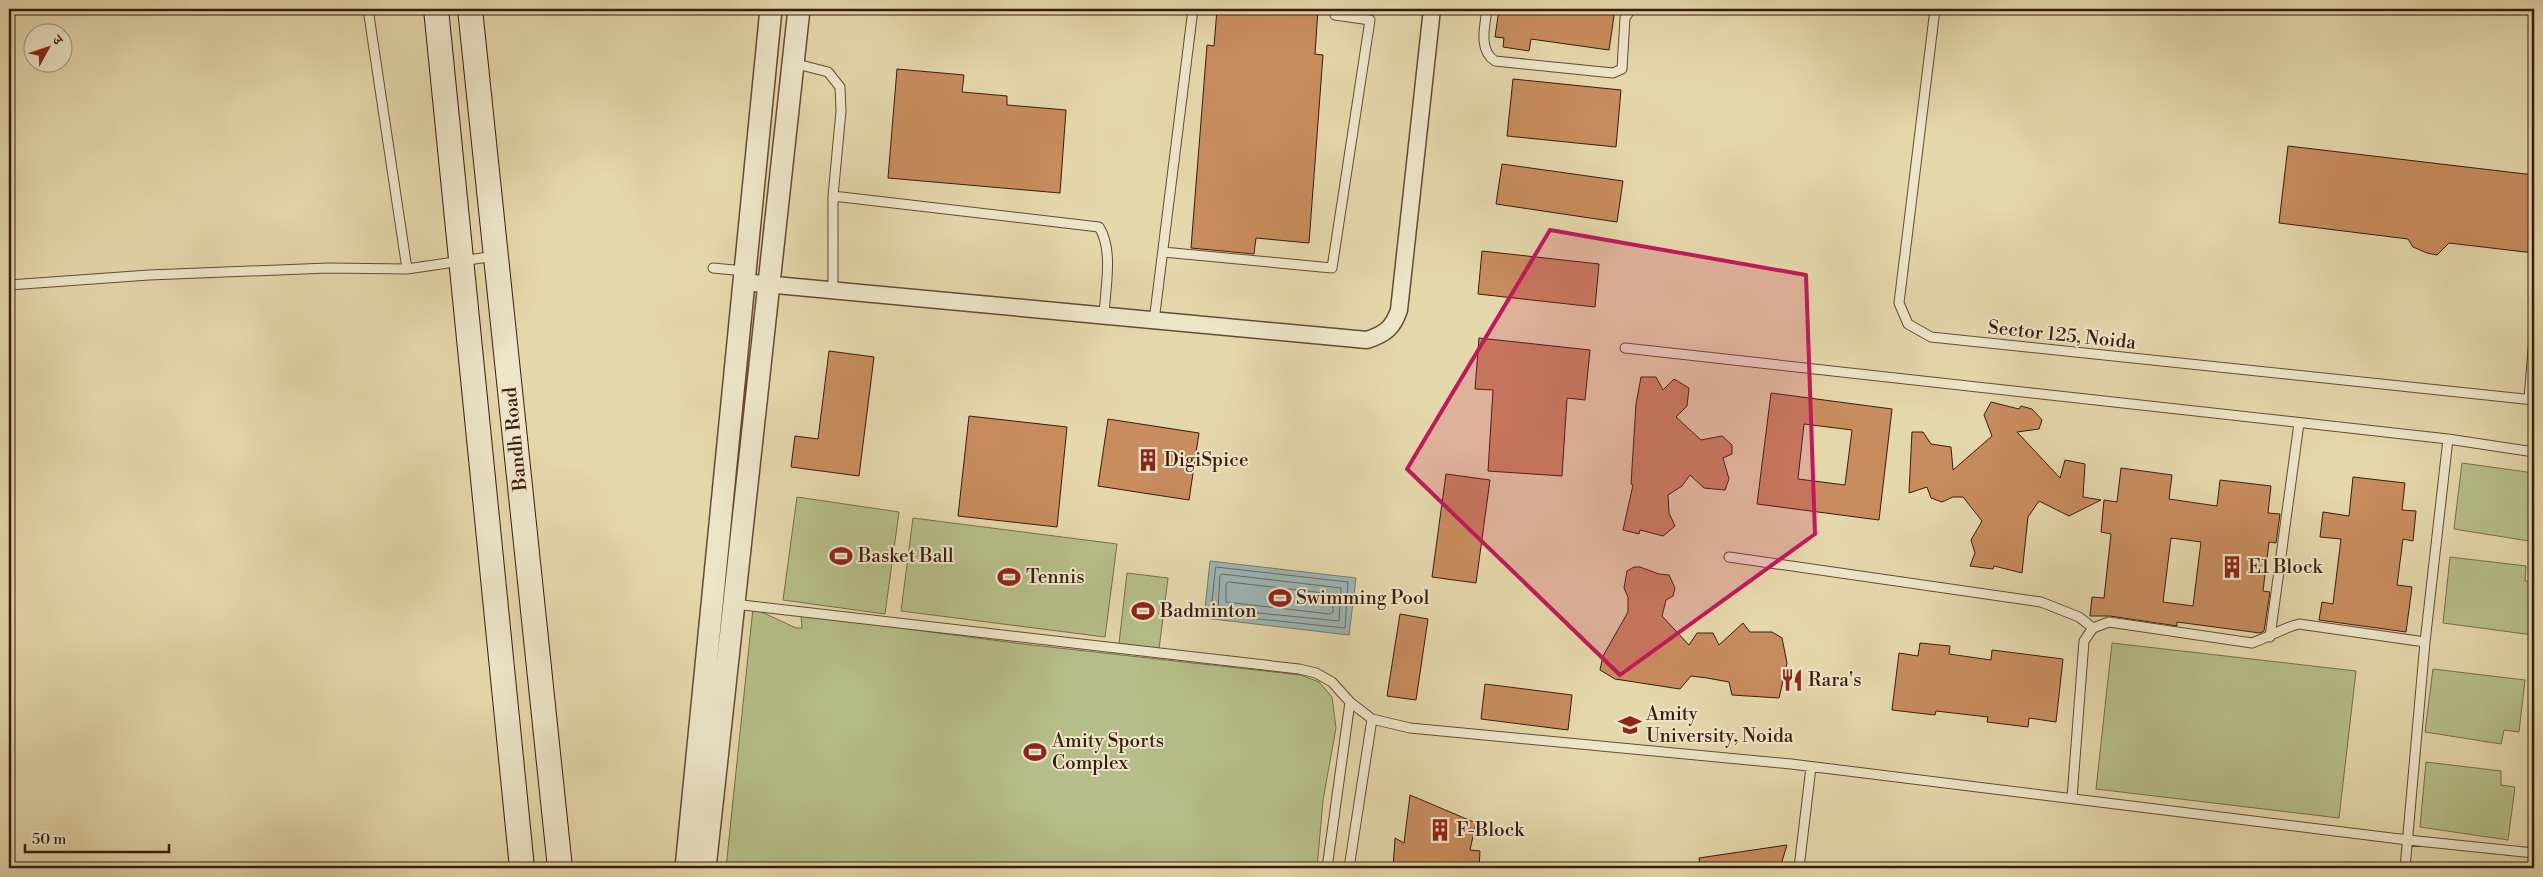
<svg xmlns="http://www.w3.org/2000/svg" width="2543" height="877" viewBox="0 0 2543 877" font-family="'Libre Bodoni','Noto Serif Devanagari',serif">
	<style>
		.green { fill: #b5be88; stroke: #786c4a }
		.water { fill: #9cb6b5; stroke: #757872 }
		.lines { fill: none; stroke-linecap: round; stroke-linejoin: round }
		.shore { stroke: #6b6861; stroke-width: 1 }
		.building { fill: #c88c5e; stroke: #3a1b0d; fill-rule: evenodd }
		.service-casing { stroke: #644a34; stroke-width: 11 }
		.minor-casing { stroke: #644a34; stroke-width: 19 }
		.tertiary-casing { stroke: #644a34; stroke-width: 24 }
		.secondary-casing { stroke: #3a1b0d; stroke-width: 26 }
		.service { stroke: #ede5c8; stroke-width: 9 }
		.minor { stroke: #ede5c8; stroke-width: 16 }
		.tertiary { stroke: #ede5c8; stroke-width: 21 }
		.secondary { stroke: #ede5c8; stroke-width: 24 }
		.marked { fill: #c2185b; fill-opacity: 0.2; stroke: #c2185b; stroke-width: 4; stroke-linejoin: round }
		.labels { text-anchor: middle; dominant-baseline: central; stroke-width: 4; stroke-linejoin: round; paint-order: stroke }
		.street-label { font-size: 19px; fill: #3a1b0d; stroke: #ede5c8 }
		.poi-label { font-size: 19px; fill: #3a1b0d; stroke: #ede5c8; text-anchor: start }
	</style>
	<rect width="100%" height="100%" fill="#e4d7aa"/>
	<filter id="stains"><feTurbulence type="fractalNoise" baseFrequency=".004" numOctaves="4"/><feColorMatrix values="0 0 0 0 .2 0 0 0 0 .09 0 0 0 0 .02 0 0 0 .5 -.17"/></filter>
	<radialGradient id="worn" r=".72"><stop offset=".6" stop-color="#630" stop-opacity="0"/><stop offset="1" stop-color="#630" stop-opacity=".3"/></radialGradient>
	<!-- green -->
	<path class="green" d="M 2462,463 L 2534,473 L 2534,527 L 2532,527 L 2529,541 L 2454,529 Z
		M 797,497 L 899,512 L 885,614 L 783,600 Z
		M 913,518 L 1117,544 L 1105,637 L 901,611 Z
		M 2450,557 L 2526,566 L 2525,581 L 2534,582 L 2533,635 L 2443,623 Z
		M 1127,573 L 1168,578 L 1159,649 L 1119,643 Z
		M 753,608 L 796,628 L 802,628 L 801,615 L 1023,644 L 1301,675 L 1319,682 L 1332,697 L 1336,728 L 1323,800 L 1317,868 L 726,868 Z
		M 2112,643 L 2356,671 L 2339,818 L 2096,789 Z
		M 2433,669 L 2525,680 L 2519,732 L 2504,730 L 2501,744 L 2425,732 Z
		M 2426,762 L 2501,771 L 2501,785 L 2515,787 L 2508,840 L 2420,827 Z"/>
	<!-- water -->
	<path class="water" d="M 1210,561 L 1356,578 L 1349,635 L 1204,618 Z"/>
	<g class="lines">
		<!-- shore -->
		<path class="shore" d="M 1216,567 L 1348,582 L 1345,628 L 1211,614 Z
			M 1222,574 L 1341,588 L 1339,621 L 1218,609 L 1220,576 Z
			M 1229,582 L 1333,594 L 1333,612 L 1330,614 L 1226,602 L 1226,584 Z"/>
	</g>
	<!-- building -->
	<path class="building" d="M 1217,9 L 1318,9 L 1315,54 L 1323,55 L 1309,243 L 1256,238 L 1254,254 L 1191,248 L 1207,45 L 1214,46 Z
		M 1499,9 L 1615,9 L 1609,50 L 1531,39 L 1529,51 L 1503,47 L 1504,38 L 1495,37 Z
		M 897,69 L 964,75 L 962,92 L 1007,96 L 1007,105 L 1066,110 L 1060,193 L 888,178 Z
		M 1513,79 L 1621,90 L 1616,147 L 1507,136 Z
		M 2288,146 L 2534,175 L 2534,253 L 2449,243 L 2437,255 L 2427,253 L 2413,247 L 2408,239 L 2279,223 Z
		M 1502,164 L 1623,181 L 1617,222 L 1496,204 Z
		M 1482,251 L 1599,264 L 1595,307 L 1478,294 Z
		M 1479,338 L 1590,350 L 1585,400 L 1567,398 L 1562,476 L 1488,471 L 1493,390 L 1475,389 Z
		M 829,351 L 874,357 L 859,476 L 791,467 L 795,436 L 818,439 Z
		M 1641,377 L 1656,377 L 1663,390 L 1674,379 L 1689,388 L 1687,406 L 1676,417 L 1701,440 L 1722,436 L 1732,445 L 1732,454 L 1723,458 L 1729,479 L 1725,490 L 1704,488 L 1690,475 L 1682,486 L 1668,495 L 1669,513 L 1675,526 L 1663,536 L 1640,530 L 1639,534 L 1623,530 L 1633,485 L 1631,484 L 1636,404 Z
		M 1771,393 L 1892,409 L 1879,520 L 1757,504 ZM 1804,424 L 1852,430 L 1845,485 L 1798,479 Z
		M 1991,402 L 2019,409 L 2021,406 L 2032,409 L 2042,420 L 2039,429 L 2017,432 L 2060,478 L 2065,460 L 2085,464 L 2083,497 L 2101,500 L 2069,516 L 2039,501 L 2028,517 L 2022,573 L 1994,566 L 1993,569 L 1970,566 L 1975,553 L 1971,540 L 1982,521 L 1963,497 L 1953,497 L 1942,502 L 1931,498 L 1927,487 L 1909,493 L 1912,432 L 1923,432 L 1931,444 L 1951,447 L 1953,470 L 1992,436 L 1984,415 Z
		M 969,416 L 1067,427 L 1057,527 L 958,516 Z
		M 1108,419 L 1199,433 L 1189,500 L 1098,486 Z
		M 2121,468 L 2172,475 L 2169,499 L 2217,506 L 2220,480 L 2271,486 L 2268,513 L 2280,514 L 2276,543 L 2269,542 L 2263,591 L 2270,592 L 2264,631 L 2260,633 L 2177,622 L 2177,626 L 2110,616 L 2090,616 L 2092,597 L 2104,598 L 2111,534 L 2101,532 L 2104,500 L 2117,502 ZM 2171,538 L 2201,542 L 2193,606 L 2163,602 Z
		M 1446,474 L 1490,480 L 1476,583 L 1432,577 Z
		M 2353,477 L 2405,483 L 2402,510 L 2416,511 L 2413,541 L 2403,539 L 2397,585 L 2412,587 L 2406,632 L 2319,620 L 2322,602 L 2333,604 L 2341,539 L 2320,537 L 2323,512 L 2349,516 Z
		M 1634,567 L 1640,567 L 1659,574 L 1669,575 L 1675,588 L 1673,596 L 1666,600 L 1662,616 L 1689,645 L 1697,633 L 1713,633 L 1719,645 L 1743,623 L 1750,632 L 1772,632 L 1782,638 L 1787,663 L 1779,698 L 1732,695 L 1729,682 L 1707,678 L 1691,676 L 1680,689 L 1615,679 L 1600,670 L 1603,656 L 1628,612 L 1628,597 L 1624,588 L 1627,571 Z
		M 1400,614 L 1428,619 L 1416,700 L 1387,696 Z
		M 1920,643 L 1950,646 L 1949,654 L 1991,660 L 1992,650 L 2063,659 L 2056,722 L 2029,718 L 2028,727 L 1987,722 L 1988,717 L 1936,711 L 1935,715 L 1892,710 L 1899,653 L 1918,656 Z
		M 1485,684 L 1572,695 L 1568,730 L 1481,719 Z
		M 1410,795 L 1476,823 L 1470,850 L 1480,851 L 1479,868 L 1393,868 L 1395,838 L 1404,843 Z
		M 1787,845 L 1780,868 L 1700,868 L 1699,858 Z"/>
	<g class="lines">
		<defs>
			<path id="service" d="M 368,9 L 407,269
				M 1487,9 C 1485,26 1478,50 1495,61 L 1613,73 L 1622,69 L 1625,18 L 1631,9
				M 1935,9 L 1899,303 L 1908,324 L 1931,337 L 2534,400
				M 793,63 L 828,72 L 840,87 L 841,111 L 833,196 L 1099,227 C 1114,250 1105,289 1104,316
				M 1163,252 L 1332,268 L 1370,20 L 1335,15 L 1336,9
				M 713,268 L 744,271
				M 9,285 L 149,275 L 328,268 L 407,269 L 495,256
				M 833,291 L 833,196
				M 1154,321 L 1193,9
				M 1625,348 L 2448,439 L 2534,452
				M 2529,399 L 2534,337
				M 1729,557 L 2041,602 L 2079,617 L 2093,628
				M 734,604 L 1299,669 L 1316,673 L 1332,682 L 1350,702 L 1372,719 L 1410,728 L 1791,764 L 2408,840 L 2534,853
				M 2270,637 L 2299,423
				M 2072,798 L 2084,641 L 2093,628 L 2109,622 L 2252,643 C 2269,637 2283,628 2299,624 L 2425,642
				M 1327,868 L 1350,702
				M 1349,868 L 1372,719
				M 1799,868 L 1811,767
				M 2405,868 L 2425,642 L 2448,439"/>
			<path id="minor" d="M 743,282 L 1367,340 C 1385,334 1393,328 1399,310 L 1432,9"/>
			<path id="tertiary" d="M 686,868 L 771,9
				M 705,868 L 799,9"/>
			<path id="secondary" d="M 436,9 L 522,868
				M 470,9 L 560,868"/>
		</defs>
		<!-- service casing -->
		<use href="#service" class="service-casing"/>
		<!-- minor casing -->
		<use href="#minor" class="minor-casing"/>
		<!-- tertiary casing -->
		<use href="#tertiary" class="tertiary-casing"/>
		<!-- secondary casing -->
		<use href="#secondary" class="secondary-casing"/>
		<!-- service -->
		<use href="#service" class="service"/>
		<!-- minor -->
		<use href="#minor" class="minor"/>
		<!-- tertiary -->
		<use href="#tertiary" class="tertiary"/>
		<!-- secondary -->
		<use href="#secondary" class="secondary"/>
	</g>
	<!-- marked area -->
	<path class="marked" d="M 1550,230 L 1806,275 L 1815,534 L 1620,675 L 1407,469 Z"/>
	<!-- icons -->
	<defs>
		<symbol id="building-bare" viewBox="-9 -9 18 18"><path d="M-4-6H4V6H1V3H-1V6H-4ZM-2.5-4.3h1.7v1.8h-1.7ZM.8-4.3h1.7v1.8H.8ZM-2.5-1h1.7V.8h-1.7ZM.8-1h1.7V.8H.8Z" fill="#8f2418" stroke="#ede5c8" stroke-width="2.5" paint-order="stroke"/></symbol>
		<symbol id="stadium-bare" viewBox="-9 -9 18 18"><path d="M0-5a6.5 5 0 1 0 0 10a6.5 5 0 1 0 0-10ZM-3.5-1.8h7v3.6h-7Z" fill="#8f2418" stroke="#ede5c8" stroke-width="2.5" paint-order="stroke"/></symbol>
		<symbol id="restaurant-bare" viewBox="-9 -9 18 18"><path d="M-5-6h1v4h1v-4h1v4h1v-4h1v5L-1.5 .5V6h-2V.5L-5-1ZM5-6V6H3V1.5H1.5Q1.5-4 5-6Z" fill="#8f2418" stroke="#ede5c8" stroke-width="2.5" paint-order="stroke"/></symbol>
		<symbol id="university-bare" viewBox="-9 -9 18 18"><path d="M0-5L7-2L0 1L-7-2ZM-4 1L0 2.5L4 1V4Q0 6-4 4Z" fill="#8f2418" stroke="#ede5c8" stroke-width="2.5" paint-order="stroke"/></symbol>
	</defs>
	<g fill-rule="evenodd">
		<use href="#building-bare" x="1132" y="444" width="32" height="32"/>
		<use href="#stadium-bare" x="825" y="540" width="32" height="32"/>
		<use href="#building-bare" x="2216" y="551" width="32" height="32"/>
		<use href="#stadium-bare" x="993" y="561" width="32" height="32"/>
		<use href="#stadium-bare" x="1264" y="582" width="32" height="32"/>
		<use href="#stadium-bare" x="1127" y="595" width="32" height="32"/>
		<use href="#restaurant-bare" x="1776" y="664" width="32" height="32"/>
		<use href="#university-bare" x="1614" y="709" width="32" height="32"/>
		<use href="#stadium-bare" x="1019" y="736" width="32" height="32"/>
		<use href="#building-bare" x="1424" y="814" width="32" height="32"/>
	</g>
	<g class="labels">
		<!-- street labels -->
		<g class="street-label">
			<text transform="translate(2062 335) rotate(6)">Sector 125, Noida</text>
			<text transform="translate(515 439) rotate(-96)">Bandh Road</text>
		</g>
		<!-- poi labels -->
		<g class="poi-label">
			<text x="1164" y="460">DigiSpice</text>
			<text x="858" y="556">Basket Ball</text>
			<text x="2248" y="567">E1 Block</text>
			<text x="1026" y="577">Tennis</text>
			<text x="1296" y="598">Swimming Pool</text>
			<text x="1160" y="611">Badminton</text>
			<text x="1808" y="680">Rara's</text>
			<text x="1646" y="714">Amity<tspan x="1646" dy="22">University, Noida</tspan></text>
			<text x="1052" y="741">Amity Sports<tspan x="1052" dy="22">Complex</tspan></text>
			<text x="1456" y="830">F-Block</text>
		</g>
	</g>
	<!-- margin -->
	<rect width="2543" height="877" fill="none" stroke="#e4d7aa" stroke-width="30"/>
	<rect x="10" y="10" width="2523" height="857" fill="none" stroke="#3a1b0d" stroke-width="2.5"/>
	<rect x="15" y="15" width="2513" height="847" fill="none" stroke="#3a1b0d"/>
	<!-- north arrow -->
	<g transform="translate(48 48) rotate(50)"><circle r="24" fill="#ede5c8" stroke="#a5947d"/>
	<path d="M0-4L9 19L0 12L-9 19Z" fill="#8f2418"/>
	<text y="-8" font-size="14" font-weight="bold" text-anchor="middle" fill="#3a1b0d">उ</text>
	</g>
	<!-- scale -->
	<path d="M25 844v8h144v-8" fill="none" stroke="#3a1b0d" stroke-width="2.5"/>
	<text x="32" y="844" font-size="15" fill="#3a1b0d" stroke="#ede5c8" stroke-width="4" paint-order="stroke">50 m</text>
	<rect width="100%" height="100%" filter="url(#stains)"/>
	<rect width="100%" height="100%" fill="url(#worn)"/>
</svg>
